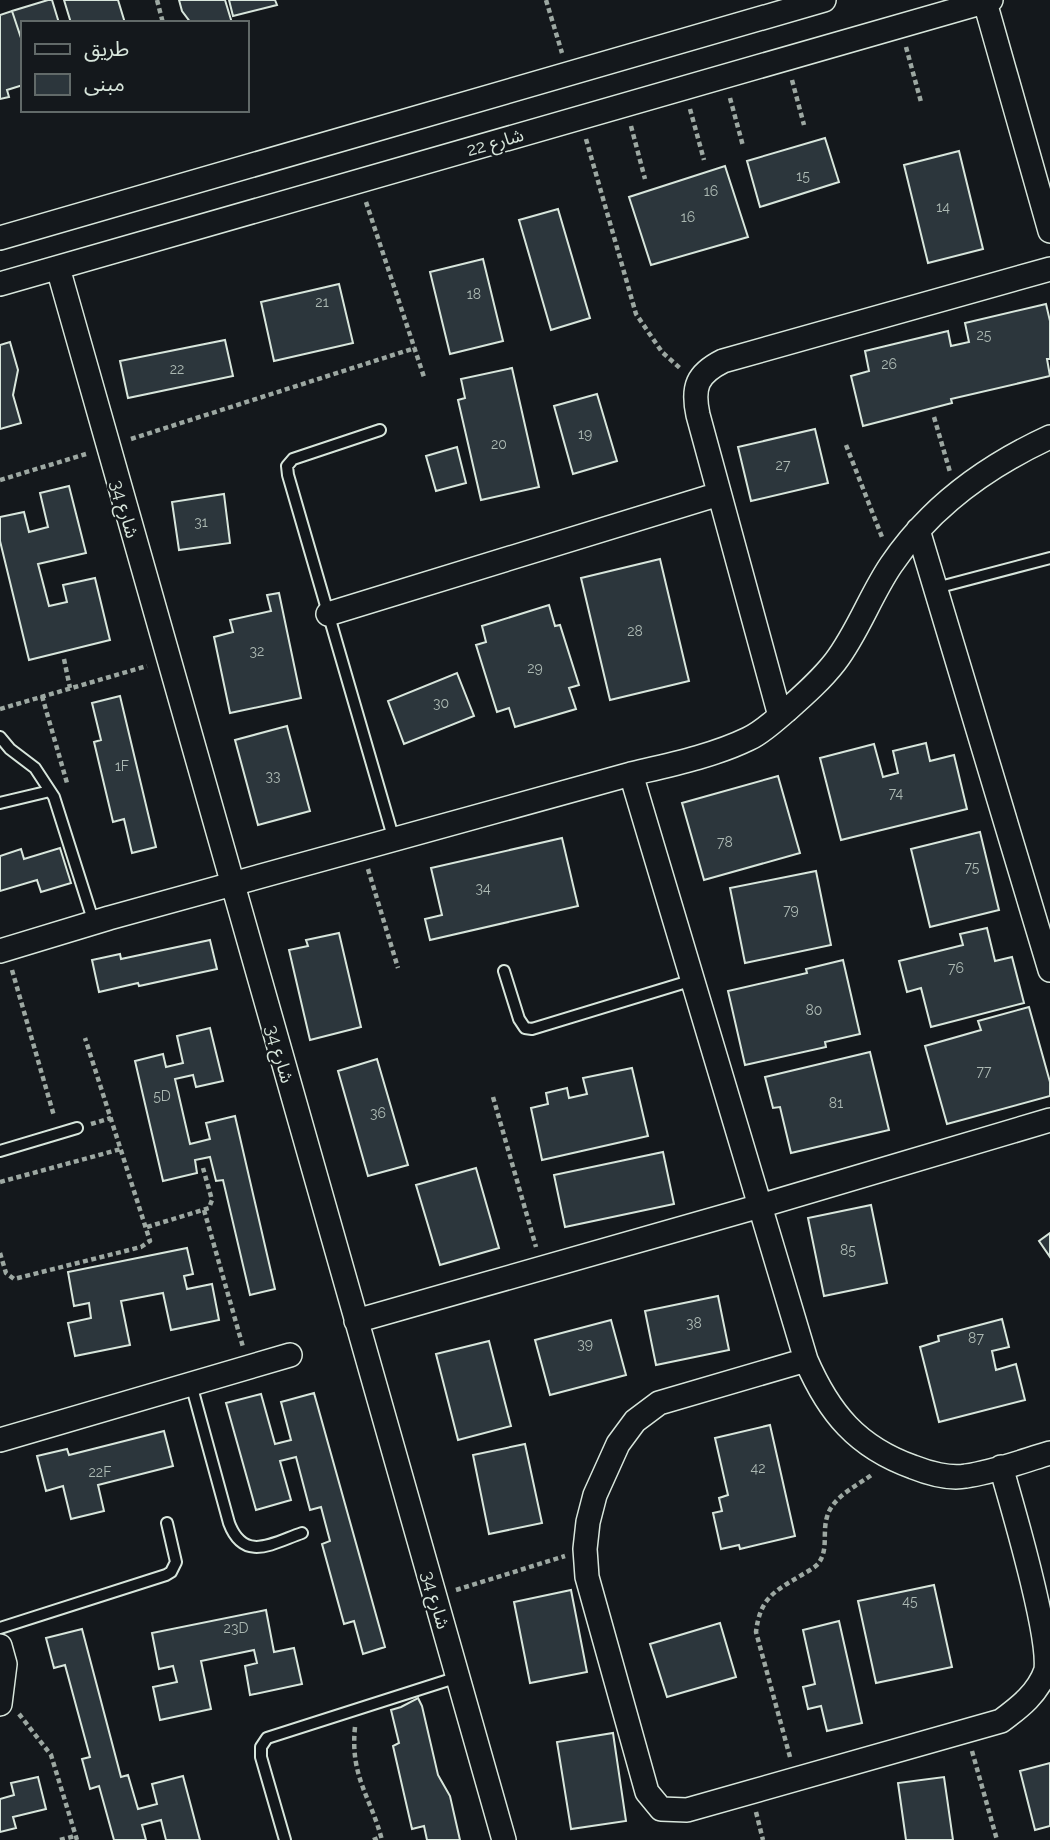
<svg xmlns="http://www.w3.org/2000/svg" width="1050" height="1840" viewBox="0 0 1050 1840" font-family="Raleway,'Noto Sans Arabic',sans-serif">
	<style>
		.building { fill: #2c363c; stroke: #d8e6dc; stroke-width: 2 }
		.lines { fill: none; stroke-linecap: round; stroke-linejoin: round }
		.lane-casing { stroke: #d8e6dc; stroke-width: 14 }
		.street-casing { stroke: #d8e6dc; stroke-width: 26 }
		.path { stroke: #9da8a2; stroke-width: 4.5; stroke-dasharray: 5 3.5; stroke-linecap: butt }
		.lane { stroke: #14181c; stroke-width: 10 }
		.street { stroke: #14181c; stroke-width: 23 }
		.labels { text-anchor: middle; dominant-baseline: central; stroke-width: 5; stroke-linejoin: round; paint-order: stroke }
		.number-label { font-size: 14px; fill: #adbab4 }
		.street-label { font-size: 18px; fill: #d8e6dc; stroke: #14181c }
	</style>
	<rect width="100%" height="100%" fill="#14181c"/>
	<!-- building -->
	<path class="building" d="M 48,0 L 52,0 L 59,23 L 23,23 L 23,44 L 12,11 Z
		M 64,0 L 118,0 L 125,23 L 71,23 Z
		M 179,0 L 225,0 L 232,23 L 191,23 L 182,11 Z
		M 229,0 L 275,0 L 277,5 L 233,16 Z
		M 12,11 L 23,44 L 23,85 L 7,90 L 9,97 L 0,99 L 0,15 Z
		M 825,138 L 839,182 L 760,207 L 747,161 Z
		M 959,151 L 983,249 L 928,263 L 904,165 Z
		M 725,166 L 748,237 L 651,265 L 629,197 Z
		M 558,209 L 590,318 L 551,330 L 519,220 Z
		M 483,259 L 503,341 L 450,354 L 430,272 Z
		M 339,284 L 353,343 L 274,361 L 261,302 Z
		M 1046,304 L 1050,321 L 1050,359 L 1047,359 L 1050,376 L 951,399 L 952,403 L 863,426 L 851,376 L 869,371 L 865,351 L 948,331 L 951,346 L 969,342 L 965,323 Z
		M 225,340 L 233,376 L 128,398 L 120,361 Z
		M 10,342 L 18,370 L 13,395 L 21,423 L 0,429 L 0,345 Z
		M 512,368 L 539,487 L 481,500 L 458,400 L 465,398 L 461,379 Z
		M 597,394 L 617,461 L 573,474 L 554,406 Z
		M 815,429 L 828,483 L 751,501 L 738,447 Z
		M 457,447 L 466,483 L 436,491 L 426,456 Z
		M 69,486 L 86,553 L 38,564 L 49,606 L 67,602 L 63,585 L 95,578 L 110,640 L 29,660 L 0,541 L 0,517 L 24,512 L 29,532 L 48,527 L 40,493 Z
		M 224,494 L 230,543 L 179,550 L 172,502 Z
		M 660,559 L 689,681 L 610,700 L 581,578 Z
		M 279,593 L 301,698 L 230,713 L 214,637 L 233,632 L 230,620 L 271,611 L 267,595 Z
		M 549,605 L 555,626 L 560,625 L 579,685 L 569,688 L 576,709 L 515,727 L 509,708 L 497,712 L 476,645 L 486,642 L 482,626 Z
		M 457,673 L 474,716 L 404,744 L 388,701 Z
		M 120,696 L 156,847 L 132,853 L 124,819 L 113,822 L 94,742 L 101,740 L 92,703 Z
		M 287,726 L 310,811 L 258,825 L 235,740 Z
		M 926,743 L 930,761 L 954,755 L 967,809 L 841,840 L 820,758 L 874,744 L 883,777 L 898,773 L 893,751 Z
		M 778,776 L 800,853 L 704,880 L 682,803 Z
		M 980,832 L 999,910 L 930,927 L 911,849 Z
		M 562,838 L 578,906 L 430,940 L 425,919 L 442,915 L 431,868 Z
		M 60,848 L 71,883 L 41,892 L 37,880 L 0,891 L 0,856 L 21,849 L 24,859 Z
		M 816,871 L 831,945 L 745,963 L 730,888 Z
		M 987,928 L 995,961 L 1012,957 L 1024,1003 L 931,1027 L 921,988 L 907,992 L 899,961 L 963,945 L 960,934 Z
		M 339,933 L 361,1027 L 310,1040 L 289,950 L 308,946 L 306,940 Z
		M 210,940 L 217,969 L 139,986 L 138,983 L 99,992 L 92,960 L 120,954 L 121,959 Z
		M 843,960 L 860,1034 L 825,1042 L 826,1047 L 745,1065 L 728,991 L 807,973 L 806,969 Z
		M 1029,1007 L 1050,1082 L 1050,1096 L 947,1124 L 925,1046 L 981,1030 L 978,1021 Z
		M 210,1028 L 223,1081 L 196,1087 L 193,1075 L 175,1079 L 190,1144 L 210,1139 L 206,1123 L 235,1116 L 275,1289 L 250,1295 L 223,1180 L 216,1181 L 210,1157 L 195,1160 L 197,1173 L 163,1181 L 135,1061 L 163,1054 L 166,1067 L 183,1063 L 177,1036 Z
		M 870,1052 L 889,1130 L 791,1153 L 780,1107 L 773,1108 L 765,1077 Z
		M 377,1059 L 408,1165 L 368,1176 L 338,1071 Z
		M 632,1068 L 648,1136 L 542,1160 L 531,1108 L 548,1104 L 546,1093 L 567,1088 L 569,1098 L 587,1094 L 583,1078 Z
		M 663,1152 L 674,1204 L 565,1227 L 554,1175 Z
		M 476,1168 L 499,1248 L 440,1265 L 416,1185 Z
		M 871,1205 L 887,1283 L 824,1296 L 808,1218 Z
		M 1050,1233 L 1050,1257 L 1039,1241 Z
		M 187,1248 L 193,1274 L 184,1276 L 187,1289 L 212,1284 L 219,1320 L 171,1330 L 163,1293 L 121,1301 L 130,1345 L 75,1356 L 68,1323 L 91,1318 L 89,1303 L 74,1306 L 68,1272 Z
		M 718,1296 L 729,1350 L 656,1365 L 645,1311 Z
		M 1002,1319 L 1009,1347 L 992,1351 L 996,1370 L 1016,1364 L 1025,1400 L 939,1422 L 920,1347 L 939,1341 L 938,1336 Z
		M 611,1320 L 626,1375 L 550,1395 L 535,1340 Z
		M 489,1341 L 511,1426 L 458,1440 L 436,1354 Z
		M 314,1393 L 385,1647 L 363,1654 L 354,1621 L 344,1624 L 322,1544 L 330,1541 L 321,1507 L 310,1510 L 296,1457 L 280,1461 L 291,1500 L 256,1510 L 226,1403 L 261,1394 L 275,1444 L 291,1440 L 281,1402 Z
		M 770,1425 L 795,1536 L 740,1549 L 739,1545 L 721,1549 L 713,1513 L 722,1511 L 719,1498 L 728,1495 L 715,1438 Z
		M 164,1431 L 173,1466 L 98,1485 L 104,1511 L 71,1519 L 63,1486 L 46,1491 L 37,1456 L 67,1449 L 69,1455 Z
		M 525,1444 L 542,1523 L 489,1534 L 473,1455 Z
		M 934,1585 L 952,1667 L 876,1683 L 858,1601 Z
		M 571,1590 L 587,1672 L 530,1683 L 514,1602 Z
		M 266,1610 L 274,1652 L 294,1648 L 302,1684 L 250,1695 L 245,1666 L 257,1663 L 254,1650 L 201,1661 L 211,1709 L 160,1720 L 153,1687 L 177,1682 L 173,1666 L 159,1669 L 152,1633 Z
		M 839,1621 L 862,1723 L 827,1731 L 821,1706 L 808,1709 L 803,1687 L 815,1684 L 803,1630 Z
		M 720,1623 L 736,1677 L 667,1697 L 650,1644 Z
		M 82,1629 L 121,1777 L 128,1775 L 138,1809 L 157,1804 L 152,1784 L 183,1776 L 200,1840 L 166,1840 L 161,1820 L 142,1825 L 146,1840 L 114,1840 L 99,1786 L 90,1789 L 82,1759 L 90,1757 L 65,1665 L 54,1668 L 46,1638 Z
		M 418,1698 L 422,1706 L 438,1775 L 450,1796 L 460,1840 L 427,1840 L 424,1826 L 412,1829 L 393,1746 L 399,1743 L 391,1710 L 401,1707 Z
		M 613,1733 L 626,1821 L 571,1829 L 557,1742 Z
		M 1050,1763 L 1050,1826 L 1035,1830 L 1020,1771 Z
		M 38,1777 L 46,1809 L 13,1817 L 16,1828 L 0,1832 L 0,1799 L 14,1795 L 11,1783 Z
		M 944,1777 L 953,1840 L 906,1840 L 898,1783 Z"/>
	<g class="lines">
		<defs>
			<path id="lane" d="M 380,430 L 293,459 L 287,466 L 288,475 L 394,840
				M 936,588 L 1050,558
				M 0,737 L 10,749 L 35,768 L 54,797 L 94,923
				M 0,803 L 50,791
				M 504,971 L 519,1019 L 525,1028 L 532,1029 L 693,980
				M 0,1151 L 77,1128
				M 191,1384 L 229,1523 C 244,1563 273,1543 302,1533
				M 0,1628 L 166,1575 L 171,1572 L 176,1562 L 167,1523
				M 285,1840 L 261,1757 L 261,1747 L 267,1738 L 458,1677"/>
			<path id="street" d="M 985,2 L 1050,231
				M 0,238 L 824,0
				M 58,268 L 504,1840
				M 0,284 L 991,0
				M 1050,437 C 987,466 930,507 891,565 C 870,596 858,632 835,662 C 821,680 804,695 786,711 C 775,720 762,733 748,739 C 713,756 669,765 631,774 L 806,1360 C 829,1413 857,1447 913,1467 C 928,1473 950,1479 966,1476 C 994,1472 1023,1461 1050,1453
				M 918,530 L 1050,970
				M 328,614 L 719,494
				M 780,716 L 698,415 C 692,387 697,374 723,361 L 1050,269
				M 0,951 L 109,918 L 631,774
				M 356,1321 L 760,1206 L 1050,1120
				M 806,1360 L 659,1403 L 635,1421 L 618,1444 L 595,1495 L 588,1522 L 585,1549 L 587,1577 L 647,1792 L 661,1809 L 687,1810 L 1001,1721 C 1020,1707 1038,1693 1046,1670 C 1050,1634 1013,1508 1001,1467
				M 0,1440 L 290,1355
				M 0,1646 L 5,1664 L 0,1704"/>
		</defs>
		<!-- lane casing -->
		<use href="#lane" class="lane-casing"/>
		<!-- street casing -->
		<use href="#street" class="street-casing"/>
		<!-- path -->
		<path class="path" d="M 157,0 L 163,23
			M 546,0 L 562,53
			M 906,47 L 921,102
			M 792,80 L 804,125
			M 730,98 L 743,146
			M 690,109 L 704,160
			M 631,126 L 645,179
			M 586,139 L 636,314 L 662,352 L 681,369
			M 366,202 L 424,377
			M 934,417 L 950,472
			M 131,439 L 415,348
			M 846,445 L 882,537
			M 0,480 L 86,454
			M 64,659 L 70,688
			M 42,696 L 67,783
			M 0,709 L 147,666
			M 368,869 L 398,968
			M 12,970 L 54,1116
			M 493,1097 L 536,1247
			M 91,1124 L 111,1118
			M 0,1182 L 121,1149
			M 204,1210 L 243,1347
			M 147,1227 L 209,1208 L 212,1200 L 203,1168
			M 0,1253 L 6,1273 L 14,1279 L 141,1247 L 150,1241 L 85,1038
			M 456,1590 L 565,1556
			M 19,1714 L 51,1755 L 77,1840
			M 355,1727 C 350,1777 370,1795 382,1840
			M 972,1751 L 997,1840
			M 790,1757 L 756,1632 C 760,1599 773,1592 800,1576 C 806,1572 813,1569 818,1564 C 829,1549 822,1534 827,1517 C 832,1497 858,1485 873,1474
			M 756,1812 L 763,1840
			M 60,1840 L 75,1836
			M 373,1840 L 381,1837"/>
		<!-- lane -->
		<use href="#lane" class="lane"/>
		<!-- street -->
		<use href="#street" class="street"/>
	</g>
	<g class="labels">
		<!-- number labels -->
		<g class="number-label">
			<text x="803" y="176">15</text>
			<text x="711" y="191">16</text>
			<text x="943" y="207">14</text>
			<text x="688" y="217">16</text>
			<text x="474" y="294">18</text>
			<text x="322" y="302">21</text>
			<text x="984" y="335">25</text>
			<text x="889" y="364">26</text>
			<text x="177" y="369">22</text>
			<text x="585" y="434">19</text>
			<text x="499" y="444">20</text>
			<text x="783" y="465">27</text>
			<text x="201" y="522">31</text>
			<text x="635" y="631">28</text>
			<text x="257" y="651">32</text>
			<text x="535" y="668">29</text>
			<text x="441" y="703">30</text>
			<text x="122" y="766">1F</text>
			<text x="273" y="776">33</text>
			<text x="896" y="793">74</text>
			<text x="725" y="842">78</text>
			<text x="972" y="867">75</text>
			<text x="483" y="888">34</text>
			<text x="791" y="910">79</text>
			<text x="956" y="968">76</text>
			<text x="814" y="1010">80</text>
			<text x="984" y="1071">77</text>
			<text x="162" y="1096">5D</text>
			<text x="836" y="1103">81</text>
			<text x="378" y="1113">36</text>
			<text x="848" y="1250">85</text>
			<text x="694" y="1323">38</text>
			<text x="976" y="1338">87</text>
			<text x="585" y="1344">39</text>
			<text x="758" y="1468">42</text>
			<text x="100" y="1472">22F</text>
			<text x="910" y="1601">45</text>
			<text x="236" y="1628">23D</text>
		</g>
		<!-- street labels -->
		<g class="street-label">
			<text transform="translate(495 142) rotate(-16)">شارع 22</text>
			<text transform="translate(125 509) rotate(74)">شارع 34</text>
			<text transform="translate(280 1054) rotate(74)">شارع 34</text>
			<text transform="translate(436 1600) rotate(74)">شارع 34</text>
		</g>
	</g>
	<!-- legend -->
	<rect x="21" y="21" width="228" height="91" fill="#14181c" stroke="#626a69" stroke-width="2"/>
	<rect x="35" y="44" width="35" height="10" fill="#14181c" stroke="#626a69" stroke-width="2"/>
	<text x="84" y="56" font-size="21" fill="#d8e6dc">طريق</text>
	<rect x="35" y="74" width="35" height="21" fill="#2c363c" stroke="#626a69" stroke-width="2"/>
	<text x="84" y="91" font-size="21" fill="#d8e6dc">مبنى</text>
</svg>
